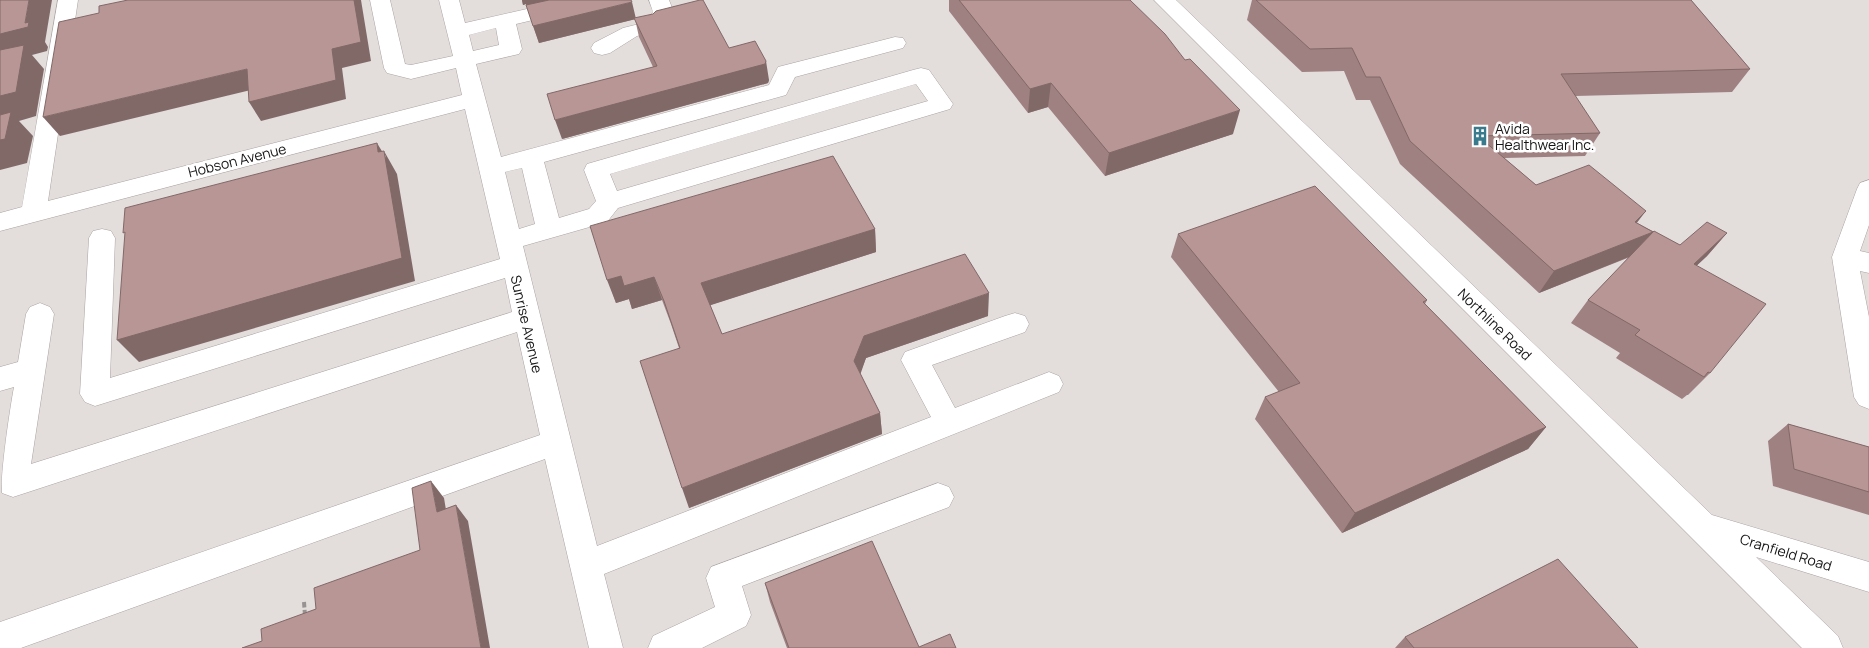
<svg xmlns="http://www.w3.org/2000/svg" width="1869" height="648" viewBox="0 0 1869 648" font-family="Manrope,sans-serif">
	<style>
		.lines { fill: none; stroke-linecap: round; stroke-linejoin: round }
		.minor-casing { stroke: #aaa3a3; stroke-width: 1 }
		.path { stroke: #989393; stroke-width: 4; stroke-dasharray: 5.5 2.5; stroke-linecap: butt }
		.minor { fill: #fff; fill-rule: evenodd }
		.wall { fill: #9e8180 }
		.shaded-wall { fill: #816968 }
		.building { fill: #b89695; stroke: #816968 }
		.labels { text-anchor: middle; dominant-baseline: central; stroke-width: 5; stroke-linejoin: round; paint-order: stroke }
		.poi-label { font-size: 14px; fill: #161414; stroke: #fff; text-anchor: start }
		.street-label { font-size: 14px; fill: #161414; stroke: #fff }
	</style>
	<rect width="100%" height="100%" fill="#e3dddc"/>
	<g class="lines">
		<defs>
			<path id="minor" d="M 58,0 L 78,0 L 48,201 L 462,95 L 456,68 L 411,79 L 387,73 L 384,68 L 370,0 L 390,0 L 405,64 L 411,65 L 453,56 L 439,0 L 459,0 L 465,23 L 567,0 L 604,0 L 601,4 L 516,24 L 522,49 L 519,54 L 476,64 L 501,157 L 769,85 L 778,67 L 895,37 L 903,38 L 906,43 L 903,48 L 795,77 L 786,95 L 544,162 L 559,218 L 589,209 L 596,201 L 584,170 L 587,164 L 913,70 L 921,68 L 929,70 L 953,104 L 950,109 L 618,208 L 607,222 L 523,246 L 597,546 L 931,417 L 901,360 L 905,352 L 1005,316 L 1015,313 L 1025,316 L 1029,324 L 1025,332 L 932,365 L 955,408 L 1049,372 L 1059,376 L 1063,384 L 1059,392 L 604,574 L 623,648 L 589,648 L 545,459 L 21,648 L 0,648 L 0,622 L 540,435 L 517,332 L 13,497 L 2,493 C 0,475 10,408 14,387 L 0,391 L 0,367 L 18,362 L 26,314 L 30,307 L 40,303 L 50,307 L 54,314 L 31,464 L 512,312 L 505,278 L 95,406 L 85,402 L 80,394 L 89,238 L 93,231 L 102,229 L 111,231 L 115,238 L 110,378 L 500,259 L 465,109 L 0,231 L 0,213 L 22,207 ZM 496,28 L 499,45 L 473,51 L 469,35 ZM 916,84 L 928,101 L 617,191 L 610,174 ZM 522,168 L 535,224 L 519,229 L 505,172 Z
				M 649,0 L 669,0 L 674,13 L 657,31 L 637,36 L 610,53 L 602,55 L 594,53 L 591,48 L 594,43 L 623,28 L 643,23 L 653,12 Z
				M 1154,0 L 1176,0 L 1712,515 L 1869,562 L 1869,592 L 1756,557 L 1838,636 L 1843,648 L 1802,648 Z
				M 1869,180 L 1869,225 L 1860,251 L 1869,253 L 1869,273 L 1860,271 L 1869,317 L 1869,409 L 1859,405 L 1854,397 L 1832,257 L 1857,189 L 1860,183 Z
				M 938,483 L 949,487 L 954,497 L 949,507 L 742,586 L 751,615 L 746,626 L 702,648 L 648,648 L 653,636 L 715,607 L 706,578 L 711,567 Z"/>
		</defs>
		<!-- minor casing -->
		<use href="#minor" class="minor-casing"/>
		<!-- path -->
		<path class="path" d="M 304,602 L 305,616"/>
		<!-- minor -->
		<use href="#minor" class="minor"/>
	</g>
	<!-- wall -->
	<path class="wall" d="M 522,0 L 636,18 L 729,48 L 769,80 L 768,83 L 562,139 L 653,67 L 639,37 L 635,19 L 539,43 L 526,4 L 523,5 Z
		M 949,0 L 1130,0 L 1233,134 L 1105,176 L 1048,107 L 1028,113 L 949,11 Z
		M 1252,0 L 1691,0 L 1750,69 L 1732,92 L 1575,96 L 1600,133 L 1585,156 L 1504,158 L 1536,185 L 1637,223 L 1680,245 L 1727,233 L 1707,256 L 1696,266 L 1710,373 L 1688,395 L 1687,395 L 1682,399 L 1616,358 L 1620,353 L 1571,323 L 1588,300 L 1630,257 L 1539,293 L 1400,164 L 1370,100 L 1356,100 L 1344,71 L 1302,72 L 1247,20 Z
		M 590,226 L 875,229 L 876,252 L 710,305 L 722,334 L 988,316 L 866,358 L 860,373 L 880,413 L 882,434 L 689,508 L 679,348 L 671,324 L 662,300 L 632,309 L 629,299 L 616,303 Z
		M 1178,234 L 1427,300 L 1425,304 L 1546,427 L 1528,449 L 1342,533 L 1255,419 L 1265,397 L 1279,392 L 1171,257 Z
		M 1788,424 L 1869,447 L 1869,515 L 1773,486 L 1768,441 Z
		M 765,583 L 919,647 L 956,648 L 787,648 L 770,602 Z
		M 1405,637 L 1638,648 L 1395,648 Z"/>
	<!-- shaded-wall -->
	<path class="shaded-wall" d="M 29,0 L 52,0 L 45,42 L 48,47 L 47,51 L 32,55 L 44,69 L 36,116 L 19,121 L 33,136 L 27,163 L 0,170 L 0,34 L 25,23 Z
		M 354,0 L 361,0 L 371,61 L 342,68 L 346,99 L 261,121 L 249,102 Z
		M 522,0 L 559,0 L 527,7 L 526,4 L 523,5 Z
		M 632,2 L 636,19 L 539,43 L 533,26 Z
		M 766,61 L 769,80 L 768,83 L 562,139 L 555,120 Z
		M 247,69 L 259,88 L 60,136 L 43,117 Z
		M 1051,83 L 1048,107 L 1028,113 L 1030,89 Z
		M 1240,110 L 1233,134 L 1105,176 L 1109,153 Z
		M 377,143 L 386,158 L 384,151 L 397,174 L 415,281 L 139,362 L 117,340 L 378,152 Z
		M 1646,211 L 1629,233 L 1635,222 Z
		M 875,229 L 876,252 L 708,306 L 701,283 Z
		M 1653,232 L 1636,254 L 1539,293 L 1554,271 Z
		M 1727,233 L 1707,256 L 1674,287 L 1694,264 Z
		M 621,276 L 654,277 L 662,300 L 632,309 L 629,299 L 616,303 L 607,280 Z
		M 989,293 L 988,316 L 866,358 L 857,384 L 854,361 L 864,336 Z
		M 880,413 L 882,434 L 689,508 L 682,488 Z
		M 1546,427 L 1528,449 L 1342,533 L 1355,513 Z
		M 431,481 L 444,498 L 449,528 L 437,512 Z
		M 456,505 L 468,521 L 490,648 L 481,648 Z"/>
	<!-- building -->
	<path class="building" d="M 0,0 L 29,0 L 25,23 L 29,22 L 28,27 L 0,34 Z
		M 128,0 L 354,0 L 361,42 L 332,49 L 336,80 L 249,102 L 247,69 L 43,117 L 59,22 L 99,13 L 99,6 Z
		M 549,0 L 631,0 L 632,2 L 533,26 L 526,5 Z
		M 700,0 L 703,0 L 729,48 L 755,41 L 766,61 L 765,64 L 555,120 L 547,94 L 657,66 L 634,18 L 653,14 L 656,11 Z
		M 959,0 L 1130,0 L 1165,34 L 1185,60 L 1190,59 L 1240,110 L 1109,153 L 1051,83 L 1030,89 Z
		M 1256,0 L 1691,0 L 1750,69 L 1561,74 L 1600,133 L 1478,136 L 1536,185 L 1589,165 L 1646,211 L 1635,222 L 1653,232 L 1554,271 L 1410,141 L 1380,77 L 1366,77 L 1352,48 L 1310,49 Z
		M 24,45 L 16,92 L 0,96 L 0,50 Z
		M 11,112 L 5,139 L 0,140 L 0,115 Z
		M 377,143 L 378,152 L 384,151 L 402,258 L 117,340 L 125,232 L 123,233 L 125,208 Z
		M 833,156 L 875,229 L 701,283 L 722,334 L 965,254 L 989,293 L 864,336 L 854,361 L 880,413 L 682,488 L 640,361 L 680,348 L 664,301 L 654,277 L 624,286 L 621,276 L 607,280 L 590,226 Z
		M 1315,186 L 1427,300 L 1423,302 L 1546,427 L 1355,513 L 1265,397 L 1300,383 L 1178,234 Z
		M 1707,222 L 1727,233 L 1694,264 L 1766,304 L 1710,373 L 1708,372 L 1704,377 L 1635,335 L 1640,330 L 1588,300 L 1654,231 L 1680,245 Z
		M 1788,424 L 1869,447 L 1869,492 L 1794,469 Z
		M 431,481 L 437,512 L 456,505 L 481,648 L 242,648 L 262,641 L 261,629 L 316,609 L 314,588 L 420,550 L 412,488 Z
		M 872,541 L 919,647 L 950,634 L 956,648 L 789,648 L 765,583 Z
		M 1558,559 L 1638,648 L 1414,648 L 1405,637 Z"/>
	<!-- icons -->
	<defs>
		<symbol id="building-bare" viewBox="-9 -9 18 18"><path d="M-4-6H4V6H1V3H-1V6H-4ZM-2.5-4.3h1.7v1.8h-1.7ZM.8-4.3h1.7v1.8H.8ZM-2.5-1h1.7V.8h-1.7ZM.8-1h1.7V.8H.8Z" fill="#397a8d" stroke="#fff" stroke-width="2.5" paint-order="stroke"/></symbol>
	</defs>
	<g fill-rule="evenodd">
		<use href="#building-bare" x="1466" y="122" width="28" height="28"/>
	</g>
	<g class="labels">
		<!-- poi labels -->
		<g class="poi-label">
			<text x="1495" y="128">Avida<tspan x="1495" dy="16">Healthwear Inc.</tspan></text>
		</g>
		<!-- street labels -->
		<g class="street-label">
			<text transform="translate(237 160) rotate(-14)">Hobson Avenue</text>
			<text transform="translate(527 324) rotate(77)">Sunrise Avenue</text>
			<text transform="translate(1495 324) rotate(44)">Northline Road</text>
			<text transform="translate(1786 552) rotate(17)">Cranfield Road</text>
		</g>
	</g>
</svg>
